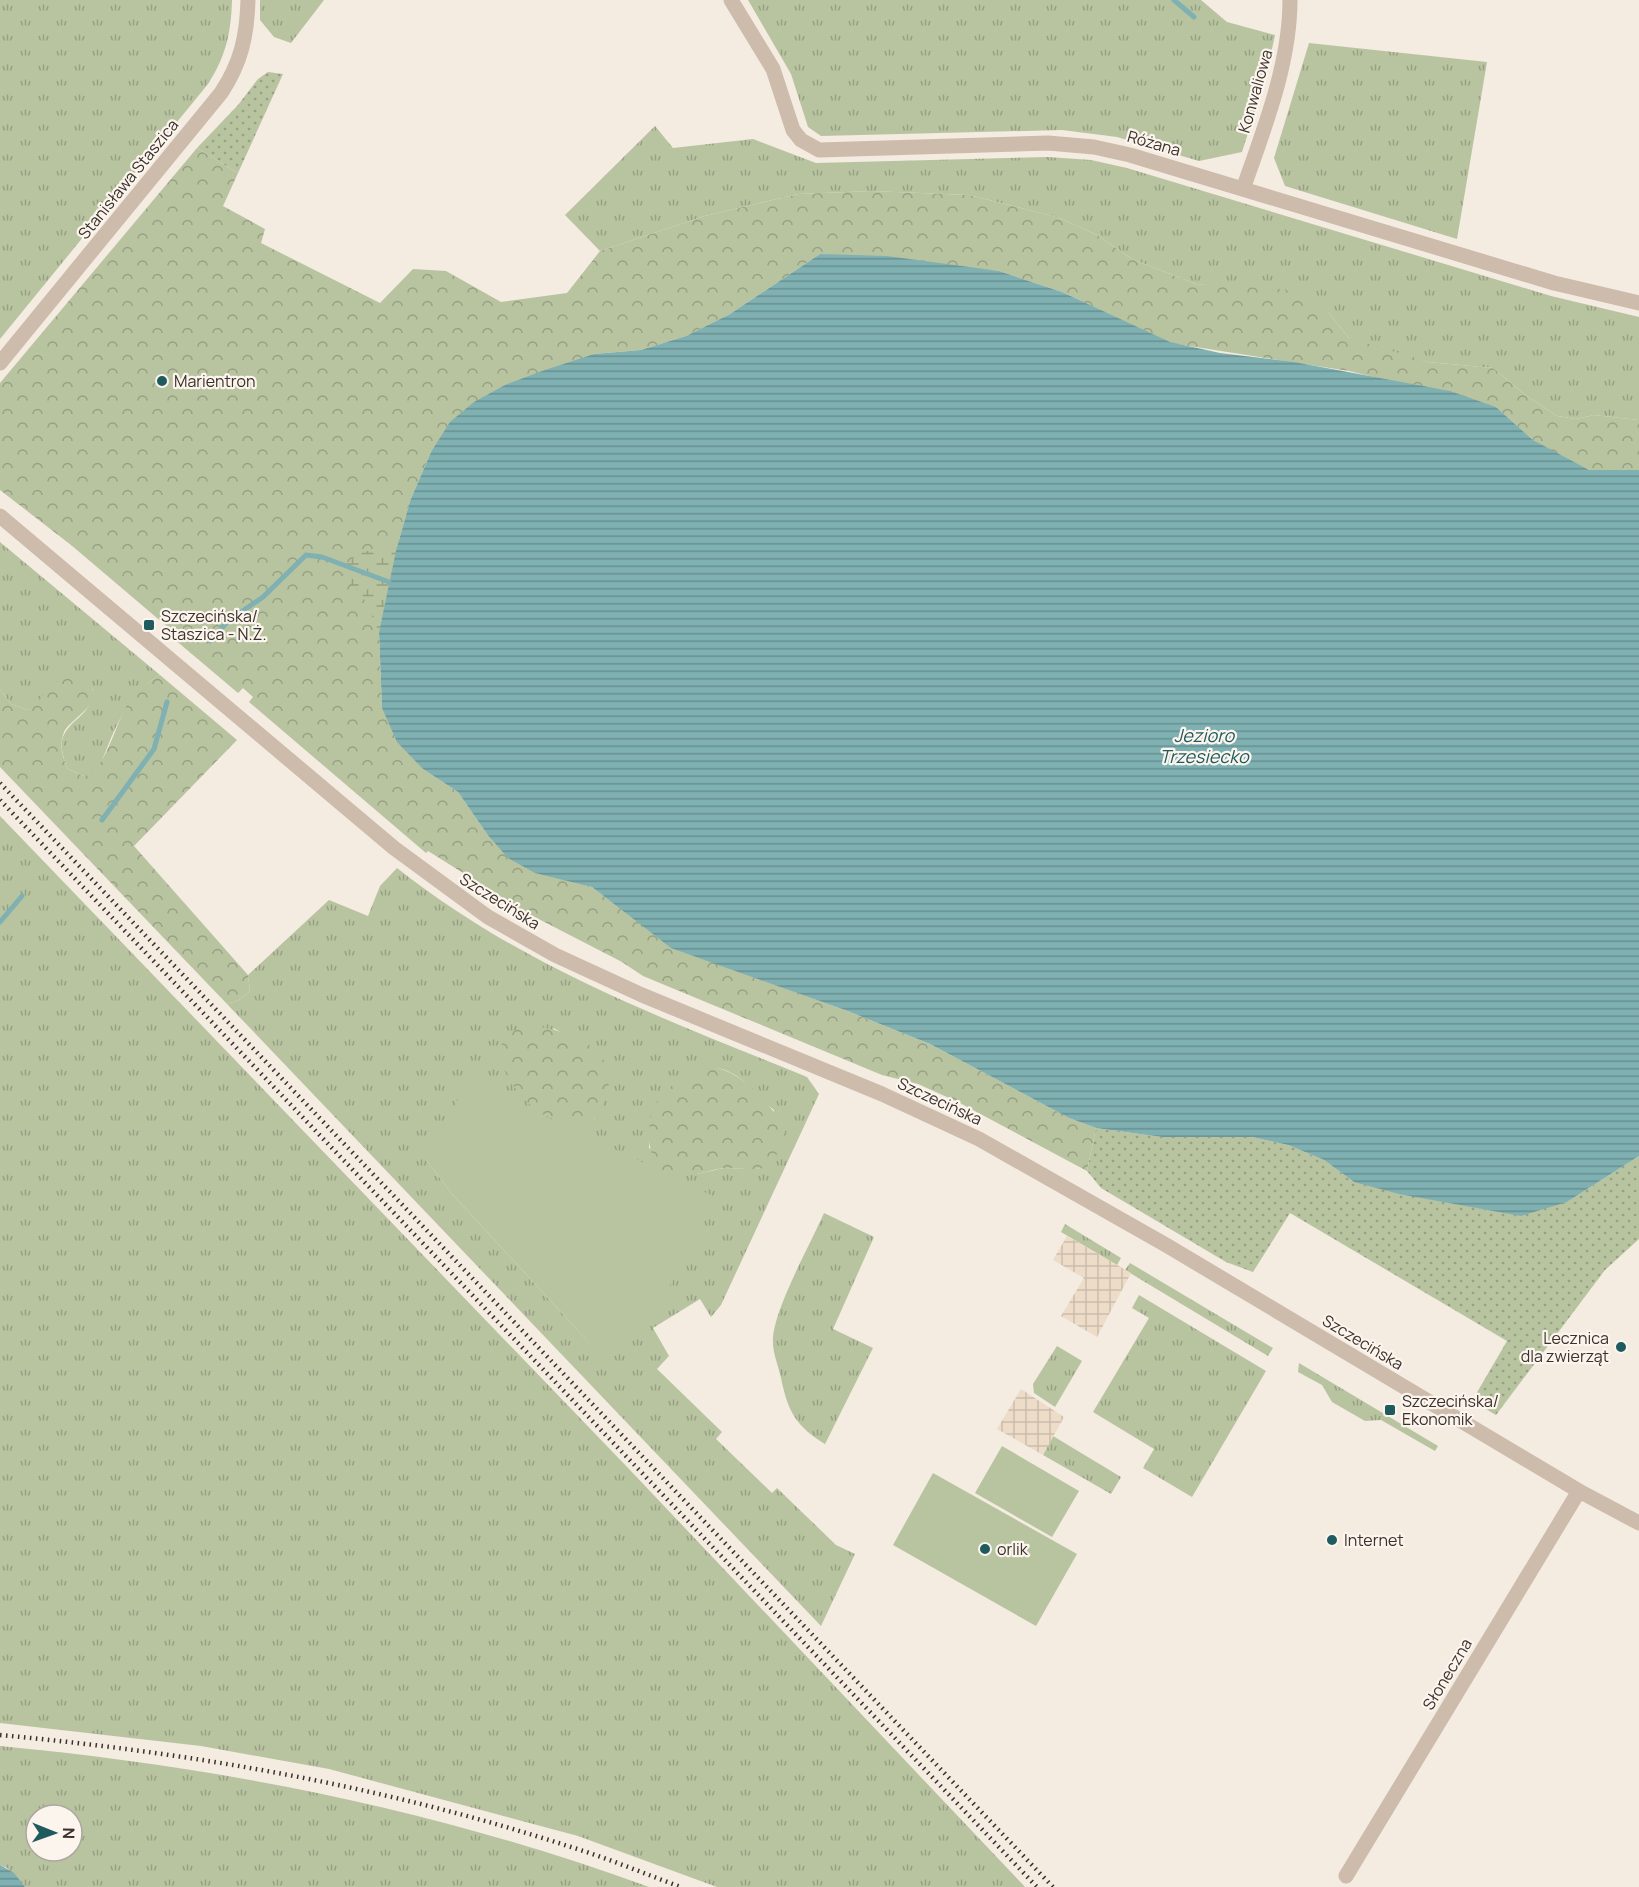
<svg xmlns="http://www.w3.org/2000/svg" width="1639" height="1887" viewBox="0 0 1639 1887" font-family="Manrope,sans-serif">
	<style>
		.grass { fill: url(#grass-tufts); fill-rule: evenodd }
		.forest { fill: url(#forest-crowns) }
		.wetland { fill: url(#wetland-marsh) }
		.park { fill: url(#park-dots) }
		.garden { fill: #b8c4a0 }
		.plaza { fill: url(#plaza-grid) }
		.water { fill: url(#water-rules) }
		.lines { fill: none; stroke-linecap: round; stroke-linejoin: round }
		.stream { stroke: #7fb0b2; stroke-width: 5 }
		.minor { stroke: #cdbbac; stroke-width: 15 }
		.rail { stroke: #3b302b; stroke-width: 4.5; stroke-dasharray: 1.5 4.5; stroke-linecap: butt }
		.poi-dot { fill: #1f5a5e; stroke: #fbf5ee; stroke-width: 2 }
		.labels { text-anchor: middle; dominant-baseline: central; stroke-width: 4.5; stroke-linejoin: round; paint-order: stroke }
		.street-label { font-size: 16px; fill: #3b302b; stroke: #fbf5ee }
		.poi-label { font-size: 16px; fill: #3b302b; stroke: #fbf5ee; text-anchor: start }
		.water-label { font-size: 18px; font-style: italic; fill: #1f5a5e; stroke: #fbf5ee }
	</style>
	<defs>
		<pattern id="grass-tufts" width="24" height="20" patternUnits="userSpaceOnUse" patternTransform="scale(1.5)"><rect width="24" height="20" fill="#b8c4a0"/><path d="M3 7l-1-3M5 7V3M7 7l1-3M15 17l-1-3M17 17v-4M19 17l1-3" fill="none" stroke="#97a083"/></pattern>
		<pattern id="forest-crowns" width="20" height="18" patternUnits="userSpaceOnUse" patternTransform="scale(1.5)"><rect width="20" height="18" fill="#b8c4a0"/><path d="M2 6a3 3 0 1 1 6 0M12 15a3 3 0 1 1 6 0" fill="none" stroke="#97a083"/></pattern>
		<pattern id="wetland-marsh" width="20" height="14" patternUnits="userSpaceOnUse" patternTransform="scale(1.5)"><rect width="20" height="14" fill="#b8c4a0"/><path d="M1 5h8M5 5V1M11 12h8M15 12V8" fill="none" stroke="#97a083"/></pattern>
		<pattern id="park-dots" width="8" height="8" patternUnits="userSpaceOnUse" patternTransform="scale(1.5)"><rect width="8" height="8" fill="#b8c4a0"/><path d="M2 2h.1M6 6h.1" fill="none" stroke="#97a083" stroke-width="1.8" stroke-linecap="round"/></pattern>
		<pattern id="plaza-grid" width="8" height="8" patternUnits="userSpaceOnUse" patternTransform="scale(1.5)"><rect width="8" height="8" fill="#ecdcc8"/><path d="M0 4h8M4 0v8" fill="none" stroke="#cbbdac"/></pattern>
		<pattern id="water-rules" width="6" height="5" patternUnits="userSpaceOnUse" patternTransform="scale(1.5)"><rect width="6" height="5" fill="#7fb0b2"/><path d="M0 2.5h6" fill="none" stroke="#699091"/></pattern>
	</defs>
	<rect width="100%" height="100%" fill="#f4ebe1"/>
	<!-- grass -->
	<path class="grass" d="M 0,0 L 232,0 C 231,33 226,56 208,84 L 0,339 Z
		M 260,0 L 324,0 L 291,43 L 274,37 L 260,20 Z
		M 748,0 L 1201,0 L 1227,22 L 1275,35 L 1266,77 L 1242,152 L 1199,161 L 1117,137 L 1062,130 L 821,136 L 808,127 L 791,74 Z
		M 1309,43 L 1487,62 L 1457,239 L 1285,186 L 1274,158 Z
		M 655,126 L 673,148 L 753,139 L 816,163 L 1048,157 L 1091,160 L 1127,168 L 1551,296 L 1639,317 L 1639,420 L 1594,415 L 1576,419 L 1557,416 L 1528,397 L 1493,368 L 1429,362 L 1371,347 L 1349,338 L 1329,313 L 1229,287 L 1196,284 L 1132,259 L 1097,235 L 1057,217 L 969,195 L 871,191 L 798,194 L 705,216 L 600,251 L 565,215 Z
		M 0,542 L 160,675 C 133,690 121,715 109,743 C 104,755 101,767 90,775 L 84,776 L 68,769 C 45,719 93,726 93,689 L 51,686 L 36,706 L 28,710 L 11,704 L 0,689 Z
		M 0,816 L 630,1470 L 1025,1887 L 717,1887 L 578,1836 L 329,1769 L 201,1746 L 0,1723 Z
		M 397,868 C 524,968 660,1017 807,1077 L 819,1094 L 721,1305 L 711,1317 L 700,1299 L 653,1328 L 669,1356 L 657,1369 L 722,1432 L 716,1439 L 772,1493 L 777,1488 L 836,1545 L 855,1554 L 821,1626 L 227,1004 L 239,1000 L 250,991 L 248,975 L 329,900 L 368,916 L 380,886 ZM 553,1028 L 589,1046 L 595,1119 ZM 716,1068 C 743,1072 754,1095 774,1110 L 759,1169 L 724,1168 L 697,1174 L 649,1148 L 652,1116 ZM 425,1158 L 596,1350 L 452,1194 Z
		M 824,1213 L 874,1237 L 833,1329 L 873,1348 L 825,1444 C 796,1426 788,1412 781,1378 C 778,1364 772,1352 773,1338 C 775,1307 811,1243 824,1213 Z
		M 1065,1224 L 1121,1258 L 1117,1265 L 1061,1232 Z
		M 1130,1263 L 1273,1348 L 1268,1356 L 1125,1270 Z
		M 1139,1295 L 1266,1371 L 1192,1497 L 1143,1468 L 1154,1449 L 1093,1412 L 1149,1318 L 1132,1308 Z
		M 1057,1346 L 1082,1361 L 1055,1407 L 1034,1393 L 1033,1384 Z
		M 1299,1363 L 1438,1446 L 1435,1451 L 1381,1420 L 1365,1421 L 1332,1402 L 1322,1385 L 1298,1372 Z
		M 1053,1436 L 1121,1477 L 1111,1494 L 1043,1455 Z
		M 0,1746 C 222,1767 439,1810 649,1887 L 25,1887 L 7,1868 L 0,1865 ZM 36,1815 L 72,1815 L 72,1851 L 36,1851 Z"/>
	<!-- forest -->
	<path class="forest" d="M 197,148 L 238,173 L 223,206 L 265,229 L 261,243 L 380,303 L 413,269 L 446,271 L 501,302 L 567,293 L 600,251 L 705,216 L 798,194 L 871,191 L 969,195 L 1057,217 L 1097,235 L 1132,259 L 1196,284 L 1281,289 L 1309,296 L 1329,313 L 1349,338 L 1429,362 L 1493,368 L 1528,397 L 1557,416 L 1576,419 L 1594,415 L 1639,420 L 1639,470 L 1589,470 L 1564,459 L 1533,440 L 1496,407 L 1349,371 L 1170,343 L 1062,292 L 999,271 L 820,254 L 730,314 L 686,336 L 641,350 L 594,354 L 431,452 L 410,501 L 396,551 L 379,632 L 382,708 L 423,769 L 458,792 L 487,834 L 566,879 L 592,887 L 671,947 L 845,1010 L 930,1044 L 1069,1118 L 1096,1128 L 1087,1171 L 958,1102 L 918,1084 L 882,1075 L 643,976 L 622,962 L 527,913 L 428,851 L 426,853 L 249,702 L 253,697 L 243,688 L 238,693 L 167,633 L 170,629 L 71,545 L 0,490 L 0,383 Z
		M 160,675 L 237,740 L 134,846 L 248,975 L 250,991 L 239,1000 L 227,1004 L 0,767 L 0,689 L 11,704 L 28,710 C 42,703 46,684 62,679 C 65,678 73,677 76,677 C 80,678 86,681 88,684 C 108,701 70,719 64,732 C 59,746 62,756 68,769 L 84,776 C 106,772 116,720 129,702 C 137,691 147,682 160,675 Z
		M 526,1026 C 554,1026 605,1041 609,1075 C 610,1082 607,1092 605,1099 C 600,1114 592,1123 578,1128 C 564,1123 546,1118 535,1109 C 509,1088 477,1039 526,1026 Z
		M 716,1068 C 742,1072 776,1108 785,1132 L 773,1164 C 758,1173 740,1167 724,1168 C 709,1170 693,1177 678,1176 C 643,1172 643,1119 660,1097 C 671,1082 698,1071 716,1068 Z"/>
	<!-- wetland -->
	<path class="wetland" d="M 399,541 L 379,632 L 361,592 L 343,580 L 343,566 L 361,553 Z"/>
	<!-- park -->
	<path class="park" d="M 268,72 L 283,74 L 238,173 L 197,148 L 238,105 L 258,79 Z
		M 1096,1128 L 1162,1137 L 1252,1137 L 1288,1145 L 1324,1160 L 1354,1182 L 1567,1202 L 1639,1156 L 1639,1239 L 1605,1270 L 1496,1415 L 1472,1401 L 1507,1341 L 1290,1213 L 1253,1272 L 1226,1262 L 1101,1188 L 1087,1171 Z"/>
	<!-- garden -->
	<path class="garden" d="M 469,1080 L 713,1196 L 689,1258 L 635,1335 L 596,1350 L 452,1194 L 425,1158 Z
		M 1002,1446 L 1079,1491 L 1052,1537 L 975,1493 Z
		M 933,1473 L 1077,1554 L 1036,1626 L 893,1545 Z"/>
	<!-- plaza -->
	<path class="plaza" d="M 1067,1236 L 1131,1273 L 1097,1337 L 1061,1316 L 1084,1278 L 1053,1260 Z
		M 1021,1389 L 1064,1417 L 1043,1455 L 997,1429 Z"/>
	<!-- water -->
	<path class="water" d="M 820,254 L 887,256 L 999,271 L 1062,292 L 1170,342 L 1220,353 L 1294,362 L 1450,391 L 1496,407 L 1533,440 L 1589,470 L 1639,470 L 1639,1156 L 1567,1202 L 1521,1216 L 1399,1194 L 1354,1182 L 1324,1160 L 1288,1145 L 1252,1137 L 1162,1137 L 1096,1128 L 1069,1118 L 930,1044 L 845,1010 L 671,948 L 592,887 L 535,873 L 508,858 L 487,834 L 458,792 L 423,769 L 397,742 L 382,708 L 379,632 L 396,551 L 410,501 L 431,452 L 450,422 L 474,402 L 505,385 L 542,371 L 594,354 L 641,350 L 686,336 L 730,314 Z
		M 0,1865 L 14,1873 L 25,1887 L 0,1887 Z"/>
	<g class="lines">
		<!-- stream -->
		<path class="stream" d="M 1174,0 L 1194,17
			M 210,641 L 228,621 L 263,597 L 306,555 L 322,557 L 389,582
			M 102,820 L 154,749 L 167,702
			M 0,922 L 22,896"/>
		<!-- minor -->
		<path class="minor" d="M 731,0 L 773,69 L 793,130 L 801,140 L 819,150 L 1048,143 L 1094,147 L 1130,155 L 1554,283 L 1639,303
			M 1243,189 C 1264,129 1290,64 1290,0
			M 0,363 L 221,93 C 241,63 247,36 248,0
			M 0,516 L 394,848 L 488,917 L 555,955 L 642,995 L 882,1094 L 979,1139 L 1166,1245 L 1579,1491 L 1639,1523
			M 1346,1876 L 1579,1491"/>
		<!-- rail -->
		<path class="rail" d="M 0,783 L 1053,1887
			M 0,800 L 1037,1887
			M 0,1735 C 195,1753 388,1787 574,1848 C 610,1859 645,1874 681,1887"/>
	</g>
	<!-- markers -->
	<g class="poi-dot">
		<circle cx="162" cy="381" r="6"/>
		<rect x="143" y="619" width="12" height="12" rx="3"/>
		<circle cx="1621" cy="1347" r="6"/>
		<rect x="1384" y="1404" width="12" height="12" rx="3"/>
		<circle cx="1332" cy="1540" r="6"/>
		<circle cx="985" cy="1549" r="6"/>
	</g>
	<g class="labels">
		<!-- street labels -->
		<g class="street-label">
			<text transform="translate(1255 91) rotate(-74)">Konwaliowa</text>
			<text transform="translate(1154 143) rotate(16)">Różana</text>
			<text transform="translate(128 179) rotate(-51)">Stanisława Staszica</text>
			<text transform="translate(500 901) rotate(32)">Szczecińska</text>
			<text transform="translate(940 1101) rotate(25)">Szczecińska</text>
			<text transform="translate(1363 1342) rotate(31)">Szczecińska</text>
			<text transform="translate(1447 1674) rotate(-59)">Słoneczna</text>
		</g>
		<!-- poi labels -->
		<g class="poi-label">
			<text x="174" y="381">Marientron</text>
			<text x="161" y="616">Szczecińska/<tspan x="161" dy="18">Staszica - N.Ż.</tspan></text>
			<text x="1609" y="1338" text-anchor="end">Lecznica<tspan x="1609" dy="18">dla zwierząt</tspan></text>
			<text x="1402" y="1401">Szczecińska/<tspan x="1402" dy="18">Ekonomik</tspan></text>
			<text x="1344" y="1540">Internet</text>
			<text x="997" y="1549">orlik</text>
		</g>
		<!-- water labels -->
		<g class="water-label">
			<text x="1204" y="735">Jezioro<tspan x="1204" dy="21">Trzesiecko</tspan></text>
		</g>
	</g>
	<!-- north arrow -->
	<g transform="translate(54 1833) rotate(91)"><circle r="28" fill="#fbf5ee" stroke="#aea6a0" stroke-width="1.5"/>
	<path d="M0-4.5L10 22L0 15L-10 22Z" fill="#1f5a5e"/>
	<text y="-9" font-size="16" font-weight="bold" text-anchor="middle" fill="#3b302b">N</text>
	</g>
</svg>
